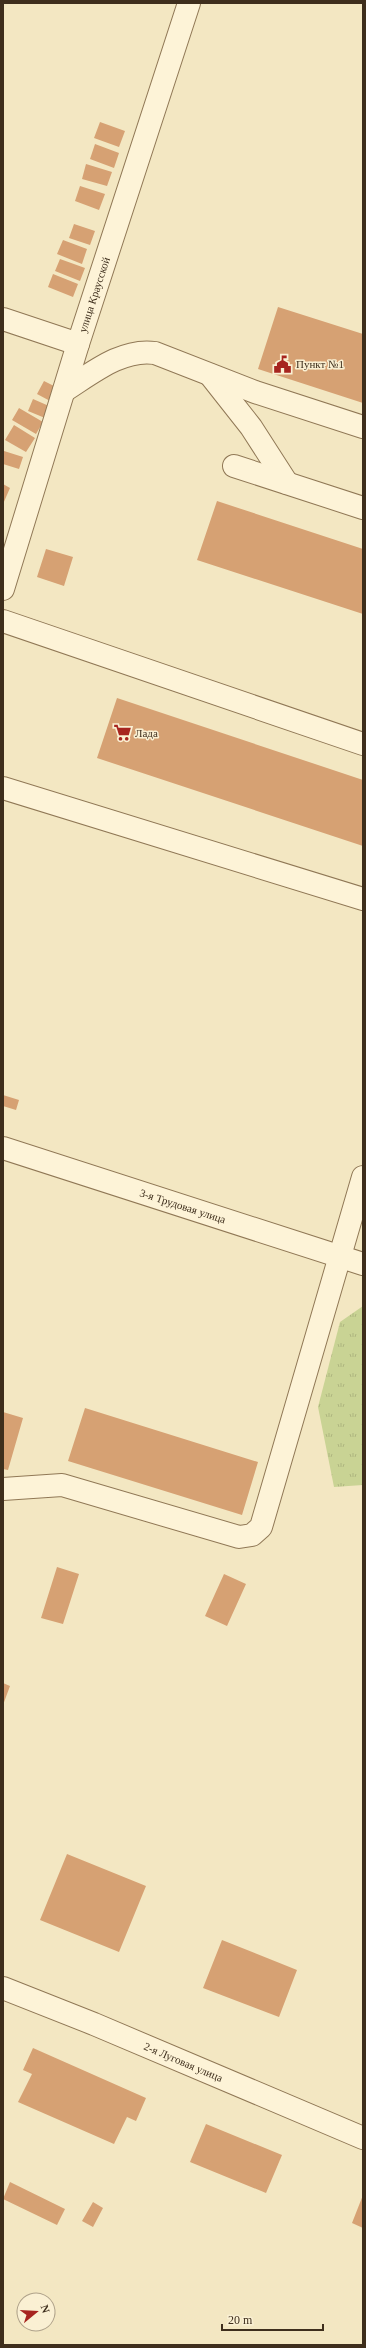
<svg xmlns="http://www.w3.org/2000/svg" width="366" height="2348" viewBox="0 0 366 2348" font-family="Georgia,serif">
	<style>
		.grass { fill: url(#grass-tufts) }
		.building { fill: #d6a173 }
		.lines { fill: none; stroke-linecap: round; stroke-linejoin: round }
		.minor-casing { stroke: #907856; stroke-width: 24 }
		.minor { stroke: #fdf3d7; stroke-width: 22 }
		.labels { text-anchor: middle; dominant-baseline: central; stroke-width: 3; stroke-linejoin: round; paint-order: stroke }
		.street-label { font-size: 11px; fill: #3e2e1c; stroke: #faf0d3 }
		.poi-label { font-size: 11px; fill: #3e2e1c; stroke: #faf0d3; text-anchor: start }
	</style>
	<defs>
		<pattern id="grass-tufts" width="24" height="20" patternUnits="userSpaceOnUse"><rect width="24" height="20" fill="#c9d394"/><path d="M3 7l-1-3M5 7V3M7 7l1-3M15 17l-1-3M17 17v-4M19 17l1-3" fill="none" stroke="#aeb57f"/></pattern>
	</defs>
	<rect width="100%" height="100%" fill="#f3e7c2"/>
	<!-- grass -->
	<path class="grass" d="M 363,1306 L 363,1485 L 334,1487 L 318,1407 L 340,1322 Z"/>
	<!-- building -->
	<path class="building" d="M 100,122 L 125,131 L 119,147 L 94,138 Z
		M 95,144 L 119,153 L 114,168 L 90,159 Z
		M 86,164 L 112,172 L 107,186 L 82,179 Z
		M 80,186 L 105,194 L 99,210 L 75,201 Z
		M 74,224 L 95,231 L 90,245 L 69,238 Z
		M 63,240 L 87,249 L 82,264 L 57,254 Z
		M 60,259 L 85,268 L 80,281 L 55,271 Z
		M 53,274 L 78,284 L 73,297 L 48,287 Z
		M 278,307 L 363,334 L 363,403 L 258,369 Z
		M 44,381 L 58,388 L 52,402 L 37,394 Z
		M 33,399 L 49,406 L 45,418 L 28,411 Z
		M 19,408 L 43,422 L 36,434 L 12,420 Z
		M 14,425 L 35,438 L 26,452 L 5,440 Z
		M 4,451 L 23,457 L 19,469 L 3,464 Z
		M 3,484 L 10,488 L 3,504 Z
		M 217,501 L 363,549 L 363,614 L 197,560 Z
		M 46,549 L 73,557 L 64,586 L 37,577 Z
		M 117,698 L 363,780 L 363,846 L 97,758 Z
		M 3,1095 L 19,1100 L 16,1110 L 3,1106 Z
		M 85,1408 L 258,1462 L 242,1515 L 68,1461 Z
		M 3,1412 L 23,1418 L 8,1470 L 3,1469 Z
		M 57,1567 L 79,1574 L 63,1624 L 41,1618 Z
		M 224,1574 L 246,1584 L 227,1626 L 205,1616 Z
		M 3,1683 L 10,1686 L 3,1705 Z
		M 67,1854 L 146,1886 L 119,1952 L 40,1920 Z
		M 222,1940 L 297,1970 L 279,2017 L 203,1988 Z
		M 33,2048 L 146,2098 L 136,2121 L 127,2117 L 114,2144 L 18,2102 L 32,2074 L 23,2070 Z
		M 206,2124 L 282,2155 L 266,2193 L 190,2162 Z
		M 10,2182 L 65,2209 L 57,2225 L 3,2199 Z
		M 363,2195 L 363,2228 L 352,2223 Z
		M 93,2202 L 103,2208 L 93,2227 L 82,2221 Z"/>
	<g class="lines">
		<defs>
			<g id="minor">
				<path d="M 3,319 L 78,344"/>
				<path d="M 210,375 L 251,427 L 287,483"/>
				<path d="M 64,391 C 91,374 122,348 155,353 L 255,392 L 363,427"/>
				<path d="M 234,466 L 363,508"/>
				<path id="s1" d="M 3,589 L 78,344 L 189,3"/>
				<path d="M 3,621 L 363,744"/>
				<path d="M 3,788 L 363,899"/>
				<path id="s2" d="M 3,1148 L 363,1264"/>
				<path d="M 3,1489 L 62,1485 L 239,1537 L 252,1535 L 261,1527 L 363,1177"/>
				<path id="s3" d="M 3,1988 L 94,2024 L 363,2138"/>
			</g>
		</defs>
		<!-- minor casing -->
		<use href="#minor" class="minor-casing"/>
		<!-- minor -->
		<use href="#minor" class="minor"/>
	</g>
	<!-- icons -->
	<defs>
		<symbol id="civic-bare" viewBox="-9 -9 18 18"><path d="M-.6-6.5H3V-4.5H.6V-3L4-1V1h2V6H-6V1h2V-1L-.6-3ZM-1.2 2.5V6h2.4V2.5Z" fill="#a7241f" stroke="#faf0d3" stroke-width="2.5" paint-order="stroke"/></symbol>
		<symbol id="supermarket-bare" viewBox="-9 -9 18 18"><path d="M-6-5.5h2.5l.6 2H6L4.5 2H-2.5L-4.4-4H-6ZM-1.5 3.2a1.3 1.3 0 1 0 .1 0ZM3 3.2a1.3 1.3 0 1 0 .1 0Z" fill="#a7241f" stroke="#faf0d3" stroke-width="2.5" paint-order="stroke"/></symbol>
	</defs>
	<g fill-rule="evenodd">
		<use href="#civic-bare" x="270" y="352" width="25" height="25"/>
		<use href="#supermarket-bare" x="110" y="720" width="25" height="25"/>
	</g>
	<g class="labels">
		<!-- street labels -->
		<g class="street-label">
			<text stroke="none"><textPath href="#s1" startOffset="308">улица Краусской</textPath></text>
			<text stroke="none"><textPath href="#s2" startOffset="189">3-я Трудовая улица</textPath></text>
			<text stroke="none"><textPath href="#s3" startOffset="195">2-я Луговая улица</textPath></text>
		</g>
		<!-- poi labels -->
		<g class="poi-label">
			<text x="296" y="364">Пункт №1</text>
			<text x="135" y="733">Лада</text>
		</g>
	</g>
	<!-- border -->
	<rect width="366" height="2348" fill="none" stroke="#3e2e1c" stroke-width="8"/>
	<!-- north arrow -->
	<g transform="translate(36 2312) rotate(72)"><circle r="19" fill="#faf0d3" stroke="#afa28a"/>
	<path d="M0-3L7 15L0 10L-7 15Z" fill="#a7241f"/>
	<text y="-6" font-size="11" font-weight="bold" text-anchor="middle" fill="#3e2e1c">N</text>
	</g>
	<!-- scale -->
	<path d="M222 2324v6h101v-6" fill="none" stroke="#3e2e1c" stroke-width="2"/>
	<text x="228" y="2324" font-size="12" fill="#3e2e1c" stroke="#faf0d3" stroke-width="3" paint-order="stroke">20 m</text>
</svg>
